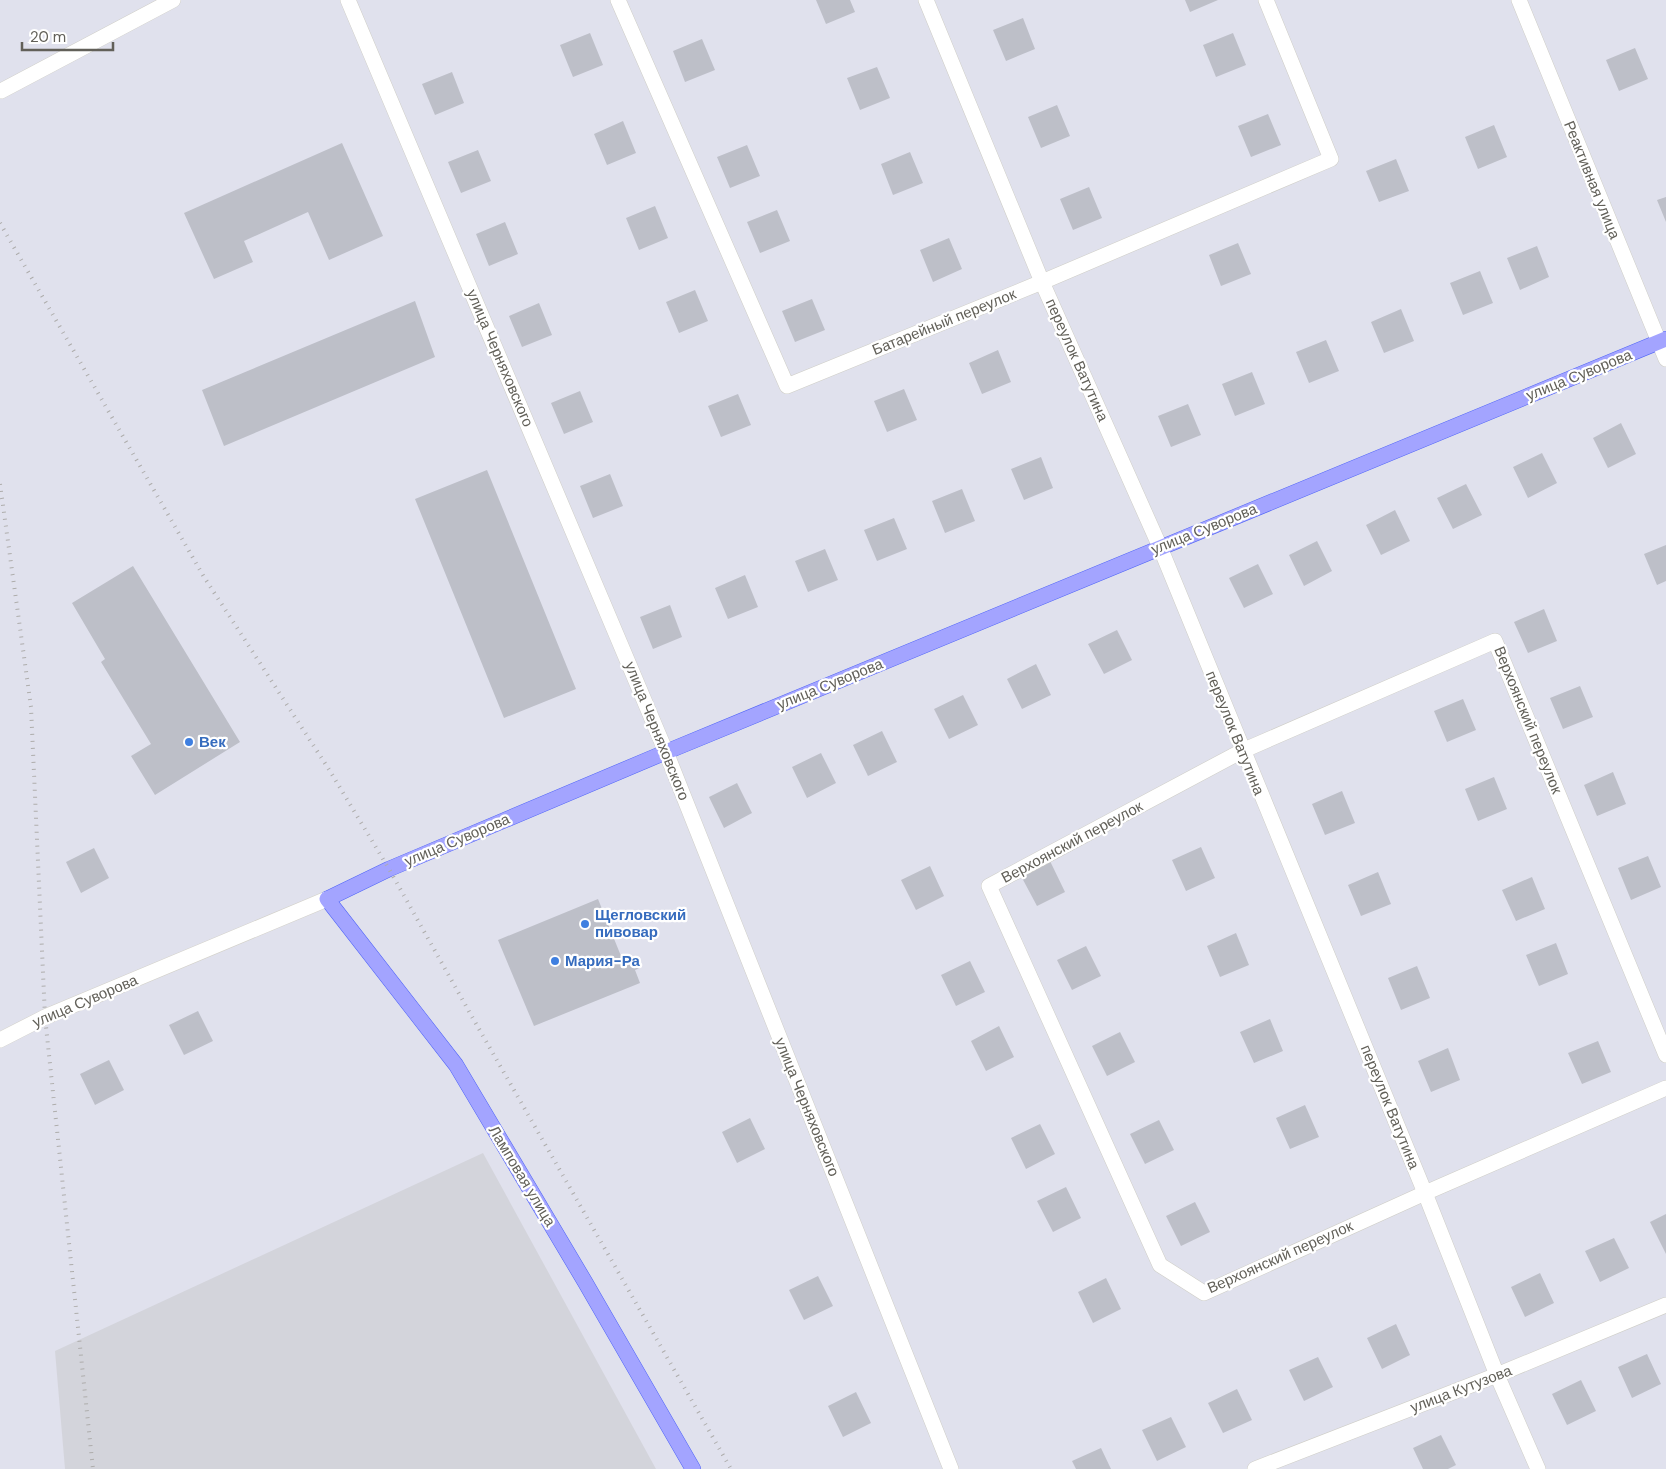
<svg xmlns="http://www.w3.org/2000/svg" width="1666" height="1469" viewBox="0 0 1666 1469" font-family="'DM Sans',sans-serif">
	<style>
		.industrial { fill: #d3d4db }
		.building { fill: #bdbfc8 }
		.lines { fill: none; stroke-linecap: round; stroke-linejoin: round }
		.street-casing { stroke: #cfcec7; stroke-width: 16 }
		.secondary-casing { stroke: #d3d1c9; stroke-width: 16 }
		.primary-casing { stroke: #4f64f7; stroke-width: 16 }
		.street { stroke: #fff; stroke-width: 15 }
		.secondary { stroke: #fff; stroke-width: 15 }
		.primary { stroke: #a3a4ff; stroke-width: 15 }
		.rail { stroke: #aeadac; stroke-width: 4; stroke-dasharray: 1 6; stroke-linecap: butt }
		.shop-dot { fill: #3f7fe0; stroke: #fff; stroke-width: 2 }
		.labels { text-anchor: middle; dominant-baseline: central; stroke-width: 4.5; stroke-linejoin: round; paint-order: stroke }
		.street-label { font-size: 15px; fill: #626059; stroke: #fff }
		.shop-label { font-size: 15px; font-weight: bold; fill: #366cbe; stroke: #fff; text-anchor: start }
	</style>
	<rect width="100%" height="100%" fill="#e0e1ed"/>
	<!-- industrial -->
	<path class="industrial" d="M 483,1153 L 656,1469 L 65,1469 L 55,1351 Z"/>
	<!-- building -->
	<path class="building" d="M 816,0 L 850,0 L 855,12 L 826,24 Z
		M 1185,0 L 1218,0 L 1190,12 Z
		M 1023,18 L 1035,49 L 1006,61 L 993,30 Z
		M 590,33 L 603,65 L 573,77 L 560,45 Z
		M 1233,33 L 1246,65 L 1216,77 L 1203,45 Z
		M 702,39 L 715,70 L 685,82 L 673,51 Z
		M 1635,48 L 1648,79 L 1619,91 L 1606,60 Z
		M 877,67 L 890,98 L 860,110 L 847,78 Z
		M 452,72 L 464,103 L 435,115 L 422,84 Z
		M 1057,105 L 1070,136 L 1041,148 L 1028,117 Z
		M 1268,114 L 1281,145 L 1251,157 L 1238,126 Z
		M 623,121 L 636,153 L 607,165 L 594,134 Z
		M 1494,125 L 1507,157 L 1478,169 L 1465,137 Z
		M 342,143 L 383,236 L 329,260 L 308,212 L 244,241 L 253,262 L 214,279 L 184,213 Z
		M 747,145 L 760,176 L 730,188 L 717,157 Z
		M 478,150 L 491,181 L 461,193 L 448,162 Z
		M 910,152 L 923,183 L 893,195 L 881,164 Z
		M 1396,159 L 1409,191 L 1379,202 L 1366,171 Z
		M 1089,187 L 1102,218 L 1073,230 L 1060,199 Z
		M 1666,197 L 1666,222 L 1657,200 Z
		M 655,206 L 668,238 L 639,250 L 626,218 Z
		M 777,210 L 790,241 L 760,253 L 747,222 Z
		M 505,222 L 518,254 L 489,266 L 476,234 Z
		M 949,238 L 962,269 L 933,282 L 920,250 Z
		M 1238,243 L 1251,274 L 1221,286 L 1209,255 Z
		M 1537,246 L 1549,277 L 1520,290 L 1507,258 Z
		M 1480,271 L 1493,303 L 1463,315 L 1450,283 Z
		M 695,290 L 708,321 L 679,333 L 666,302 Z
		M 812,299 L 825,330 L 795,342 L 782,311 Z
		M 415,301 L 435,357 L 224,446 L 202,390 Z
		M 539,303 L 552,335 L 522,347 L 509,316 Z
		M 1401,309 L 1414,341 L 1384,353 L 1371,322 Z
		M 1326,340 L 1339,371 L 1309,383 L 1296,352 Z
		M 998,350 L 1011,382 L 982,394 L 969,363 Z
		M 1252,372 L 1265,404 L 1235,416 L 1222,384 Z
		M 904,389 L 917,420 L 887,432 L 874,401 Z
		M 580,391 L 593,422 L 564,434 L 551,403 Z
		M 738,394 L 751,425 L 721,437 L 708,406 Z
		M 1188,404 L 1201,435 L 1171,447 L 1158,416 Z
		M 1621,423 L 1636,454 L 1608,468 L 1593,438 Z
		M 1542,453 L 1557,483 L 1528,498 L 1513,467 Z
		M 1041,457 L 1053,488 L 1024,500 L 1011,469 Z
		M 487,470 L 576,689 L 504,718 L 415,499 Z
		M 610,474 L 623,506 L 593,518 L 580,486 Z
		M 1466,484 L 1482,515 L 1453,529 L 1437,498 Z
		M 962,489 L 975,521 L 945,533 L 932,501 Z
		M 1395,510 L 1410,541 L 1381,555 L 1366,525 Z
		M 894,518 L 907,549 L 877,561 L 864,530 Z
		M 1317,541 L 1332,571 L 1304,586 L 1289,555 Z
		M 1666,545 L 1666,581 L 1657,585 L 1644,554 Z
		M 825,549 L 838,580 L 808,592 L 795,561 Z
		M 1258,564 L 1273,594 L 1244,608 L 1229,578 Z
		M 133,566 L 240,742 L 155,795 L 131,756 L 151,744 L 101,662 L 105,659 L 72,603 Z
		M 745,575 L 758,607 L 728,619 L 715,588 Z
		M 670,605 L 682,637 L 653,649 L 640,617 Z
		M 1544,609 L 1557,641 L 1528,653 L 1514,622 Z
		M 1117,630 L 1132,660 L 1104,674 L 1088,644 Z
		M 1036,664 L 1051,695 L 1022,709 L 1007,679 Z
		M 1580,686 L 1593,717 L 1563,729 L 1550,698 Z
		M 963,695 L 978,725 L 949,739 L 934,709 Z
		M 1463,699 L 1476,730 L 1447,742 L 1434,711 Z
		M 882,731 L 897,762 L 868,776 L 853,745 Z
		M 821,753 L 836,783 L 807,798 L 792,767 Z
		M 1613,772 L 1626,804 L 1597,816 L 1584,785 Z
		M 1494,777 L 1507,809 L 1478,821 L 1465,789 Z
		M 737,783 L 752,813 L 724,828 L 709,797 Z
		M 1342,791 L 1355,823 L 1325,835 L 1312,804 Z
		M 1201,847 L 1215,878 L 1186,891 L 1172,860 Z
		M 94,848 L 109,878 L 81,893 L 66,862 Z
		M 1648,856 L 1661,887 L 1631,900 L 1618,868 Z
		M 1050,861 L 1065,892 L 1037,906 L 1021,876 Z
		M 930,866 L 944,896 L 916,910 L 901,880 Z
		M 1378,872 L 1391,904 L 1361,916 L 1348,885 Z
		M 1532,877 L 1545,909 L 1516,921 L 1502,890 Z
		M 598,899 L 623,961 L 635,956 L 640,968 L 635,970 L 640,983 L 534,1026 L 498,940 Z
		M 1236,933 L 1249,965 L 1220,977 L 1207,946 Z
		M 1556,943 L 1568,974 L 1539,986 L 1526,955 Z
		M 1086,946 L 1101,976 L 1072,990 L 1057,960 Z
		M 970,961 L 985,992 L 956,1006 L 941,975 Z
		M 1417,966 L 1430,998 L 1401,1010 L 1388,978 Z
		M 198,1011 L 213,1041 L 184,1055 L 169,1025 Z
		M 1270,1019 L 1283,1051 L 1254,1063 L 1240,1032 Z
		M 999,1026 L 1014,1057 L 986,1071 L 971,1041 Z
		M 1120,1032 L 1135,1062 L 1107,1076 L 1092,1046 Z
		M 1598,1041 L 1611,1072 L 1582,1084 L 1568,1053 Z
		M 1448,1048 L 1460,1080 L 1431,1092 L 1418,1061 Z
		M 109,1060 L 124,1090 L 95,1105 L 80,1074 Z
		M 1305,1105 L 1319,1137 L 1290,1149 L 1276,1118 Z
		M 750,1118 L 765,1149 L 737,1163 L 722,1132 Z
		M 1159,1120 L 1174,1150 L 1145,1164 L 1130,1134 Z
		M 1040,1124 L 1055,1154 L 1026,1169 L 1011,1138 Z
		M 1066,1187 L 1081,1218 L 1053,1232 L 1037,1201 Z
		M 1195,1202 L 1210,1232 L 1181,1246 L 1166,1216 Z
		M 1666,1214 L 1666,1254 L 1650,1222 Z
		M 1614,1238 L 1629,1268 L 1600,1282 L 1585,1251 Z
		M 1540,1273 L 1554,1303 L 1525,1317 L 1511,1287 Z
		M 818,1276 L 833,1306 L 804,1320 L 789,1290 Z
		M 1106,1278 L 1121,1309 L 1093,1323 L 1078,1292 Z
		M 1396,1324 L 1410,1355 L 1382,1369 L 1367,1338 Z
		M 1647,1354 L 1661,1384 L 1632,1398 L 1618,1367 Z
		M 1318,1357 L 1333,1387 L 1304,1401 L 1289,1370 Z
		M 1581,1380 L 1596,1411 L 1567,1425 L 1552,1394 Z
		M 1237,1389 L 1252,1420 L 1223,1433 L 1208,1403 Z
		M 856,1392 L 871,1423 L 843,1437 L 828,1406 Z
		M 1171,1417 L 1186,1447 L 1157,1461 L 1142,1430 Z
		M 1441,1435 L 1456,1465 L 1448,1469 L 1423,1469 L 1413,1448 Z
		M 1101,1448 L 1111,1469 L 1076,1469 L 1072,1461 Z"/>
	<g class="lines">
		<defs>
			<path id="street" d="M 348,0 L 666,752 L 951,1469
				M 618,0 L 787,386 L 1042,282 L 1331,159 L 1266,0
				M 926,0 L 1042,282 L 1160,547 L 1425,1193 L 1497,1375 L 1538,1469
				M 1519,0 L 1666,359
				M 1,91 L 173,0
				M 1666,1055 L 1495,641 L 1242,751 L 989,886 L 1160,1265 L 1204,1293 L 1425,1193 L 1666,1088
				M 1255,1469 L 1497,1375 L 1666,1305"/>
			<path id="secondary" d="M 0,1040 L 45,1017 L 327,899"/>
			<path id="primary" d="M 693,1469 L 585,1282 L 456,1065 L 327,899 L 389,869 L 666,752 L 1666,339"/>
		</defs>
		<!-- street casing -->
		<use href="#street" class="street-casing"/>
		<!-- secondary casing -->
		<use href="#secondary" class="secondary-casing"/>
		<!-- primary casing -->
		<use href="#primary" class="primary-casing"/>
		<!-- street -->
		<use href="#street" class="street"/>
		<!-- secondary -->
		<use href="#secondary" class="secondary"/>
		<!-- primary -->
		<use href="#primary" class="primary"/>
		<!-- rail -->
		<path class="rail" d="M 0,223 L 204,577 L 330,771 L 389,869 L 471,1015 L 731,1469
			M 0,484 L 31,707 L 45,1017 L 93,1469"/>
	</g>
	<!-- markers -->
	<g class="shop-dot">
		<circle cx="189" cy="742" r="5"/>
		<circle cx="585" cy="924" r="5"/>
		<circle cx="555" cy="961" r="5"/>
	</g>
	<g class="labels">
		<!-- street labels -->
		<g class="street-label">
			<text transform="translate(1592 180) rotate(68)">Реактивная улица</text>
			<text transform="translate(944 322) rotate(-22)">Батарейный переулок</text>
			<text transform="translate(500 358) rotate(67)">улица Черняховского</text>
			<text transform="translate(1077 360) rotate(66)">переулок Ватутина</text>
			<text transform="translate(1579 375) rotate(-22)">улица Суворова</text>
			<text transform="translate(1204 529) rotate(-22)">улица Суворова</text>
			<text transform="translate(830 684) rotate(-22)">улица Суворова</text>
			<text transform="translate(1528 720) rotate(68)">Верхоянский переулок</text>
			<text transform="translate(657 731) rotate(68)">улица Черняховского</text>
			<text transform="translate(1235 733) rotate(68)">переулок Ватутина</text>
			<text transform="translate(457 840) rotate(-23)">улица Суворова</text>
			<text transform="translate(1072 842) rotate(-28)">Верхоянский переулок</text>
			<text transform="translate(85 1001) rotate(-23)">улица Суворова</text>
			<text transform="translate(807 1107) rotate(68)">улица Черняховского</text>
			<text transform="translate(1390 1107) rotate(68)">переулок Ватутина</text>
			<text transform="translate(522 1176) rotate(59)">Ламповая улица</text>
			<text transform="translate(1280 1257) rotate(-24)">Верхоянский переулок</text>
			<text transform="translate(1461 1389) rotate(-21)">улица Кутузова</text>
		</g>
		<!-- shop labels -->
		<g class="shop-label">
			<text x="199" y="742">Век</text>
			<text x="595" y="915">Щегловский<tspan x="595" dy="17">пивовар</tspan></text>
			<text x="565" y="961">Мария-Ра</text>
		</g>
	</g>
	<!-- scale -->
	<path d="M22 42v8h91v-8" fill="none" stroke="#626059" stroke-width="2.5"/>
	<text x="30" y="42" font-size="15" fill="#626059" stroke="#ffffff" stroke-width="4" paint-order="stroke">20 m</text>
</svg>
